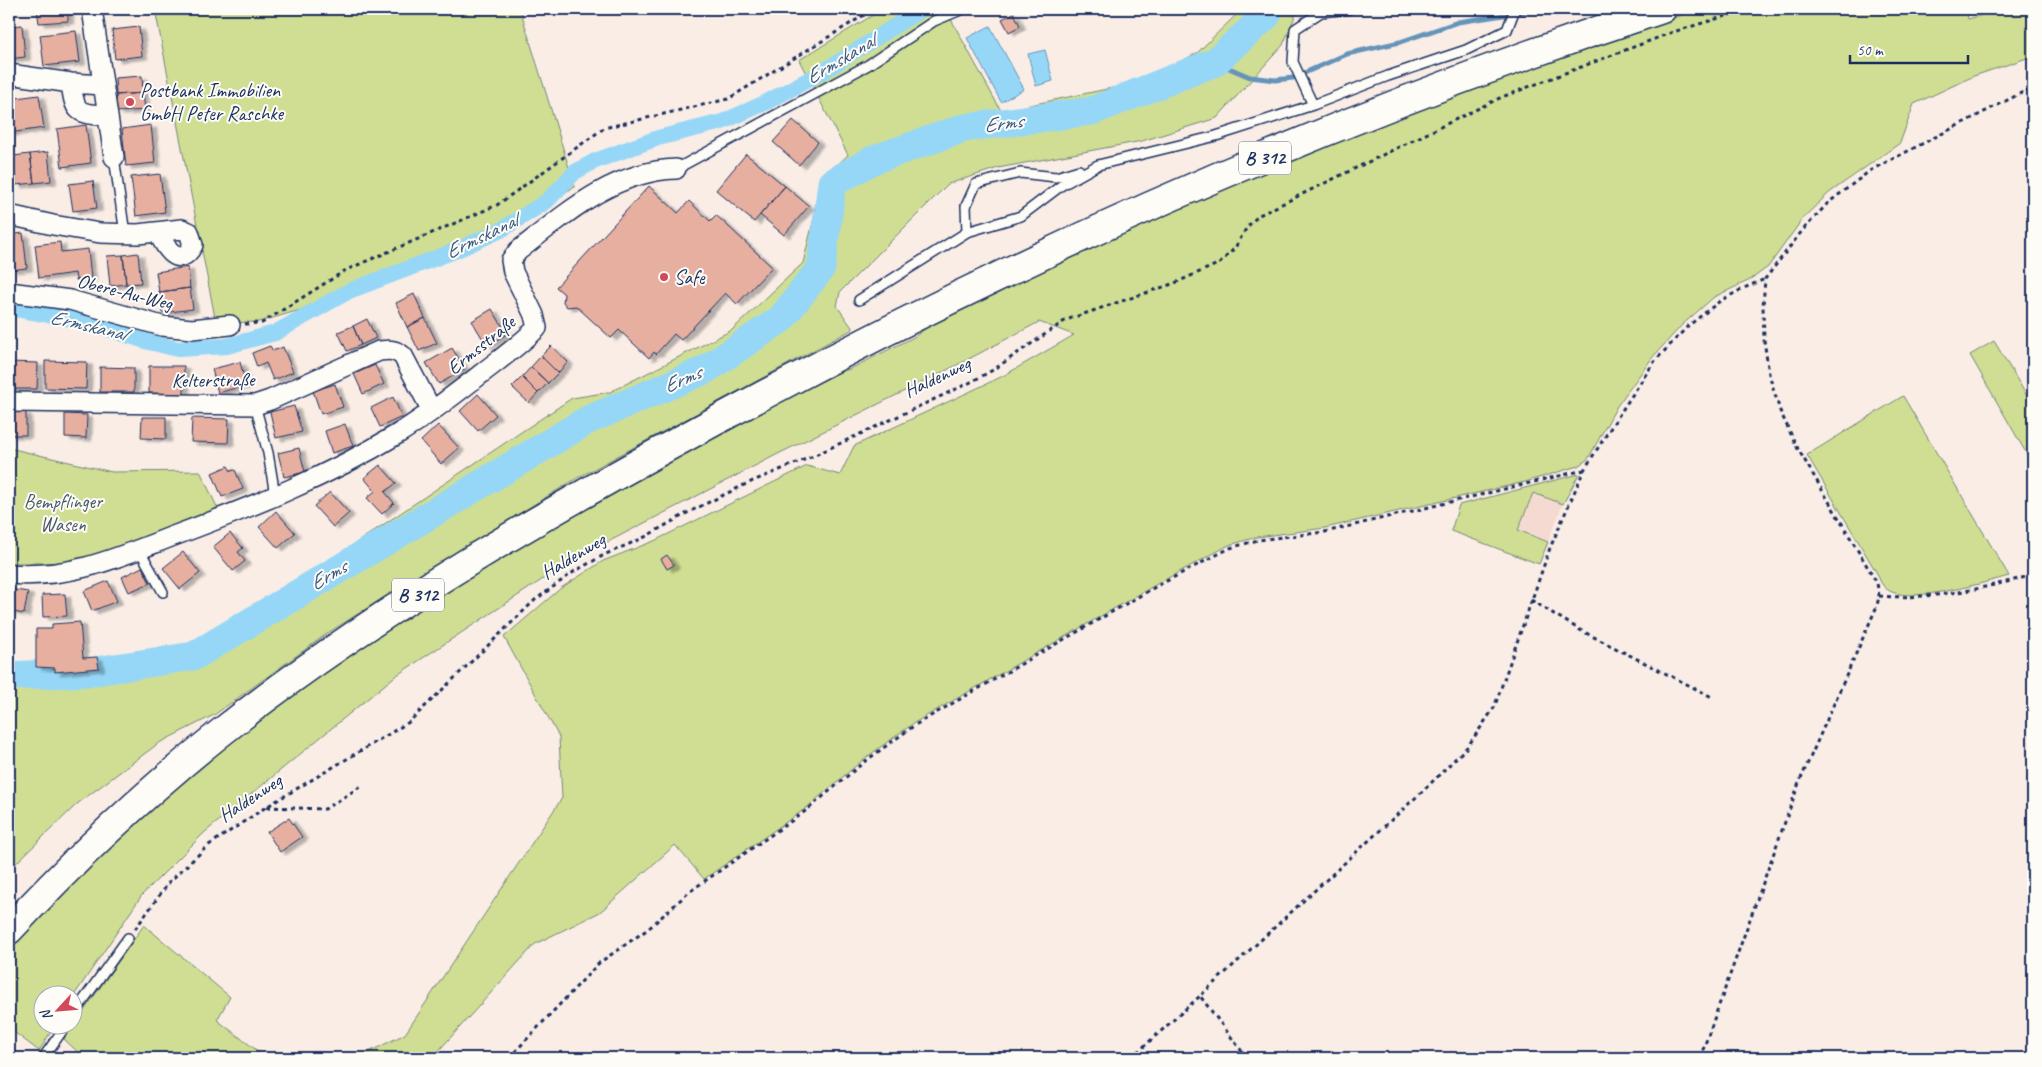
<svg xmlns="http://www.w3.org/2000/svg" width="2042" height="1067" viewBox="0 0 2042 1067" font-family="Caveat,sans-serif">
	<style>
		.built { fill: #f4dad1 }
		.green { fill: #cfde92; stroke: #758678 }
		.water { fill: #96d7f7; stroke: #6594ba }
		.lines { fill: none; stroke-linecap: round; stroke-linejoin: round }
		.stream { stroke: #6594ba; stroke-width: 5 }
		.canal { stroke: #96d7f7; stroke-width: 16 }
		.river { stroke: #96d7f7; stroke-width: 29 }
		.building { fill: #e7afa0; stroke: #1b2f5e; filter: url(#shadow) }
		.service-casing { stroke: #1b2f5e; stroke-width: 12 }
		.minor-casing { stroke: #1b2f5e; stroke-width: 22 }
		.trunk-casing { stroke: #1b2f5e; stroke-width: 31 }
		.path { stroke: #1b2f5e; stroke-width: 3; stroke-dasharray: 4 4; stroke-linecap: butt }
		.service { stroke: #fdfcf7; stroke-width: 9 }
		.minor { stroke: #fdfcf7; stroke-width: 19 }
		.trunk { stroke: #fdfcf7; stroke-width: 28 }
		.poi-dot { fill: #d1495b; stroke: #fdfcf7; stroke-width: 2 }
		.labels { text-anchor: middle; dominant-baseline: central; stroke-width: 4; stroke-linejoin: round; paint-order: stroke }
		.shield { fill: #fdfcf7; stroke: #5f6c8c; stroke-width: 1 }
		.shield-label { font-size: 19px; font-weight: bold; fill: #1b2f5e }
		.poi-label { font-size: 20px; fill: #1b2f5e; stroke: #fdfcf7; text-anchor: start }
		.street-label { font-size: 20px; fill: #1b2f5e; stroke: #fdfcf7 }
		.park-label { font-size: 20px; fill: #485b6b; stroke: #fdfcf7 }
		.water-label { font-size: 21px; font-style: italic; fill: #3a5984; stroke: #fdfcf7 }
	</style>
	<defs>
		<filter id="shadow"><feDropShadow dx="5.5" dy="3" stdDeviation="1" flood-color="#0004"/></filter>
	</defs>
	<rect width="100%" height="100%" fill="#f9ede6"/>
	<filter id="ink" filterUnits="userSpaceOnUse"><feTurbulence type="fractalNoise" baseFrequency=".02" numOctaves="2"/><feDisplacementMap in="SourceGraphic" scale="10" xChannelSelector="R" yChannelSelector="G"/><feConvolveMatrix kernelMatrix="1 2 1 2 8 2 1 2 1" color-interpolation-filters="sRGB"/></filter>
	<g filter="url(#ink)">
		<!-- built -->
		<path class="built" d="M 1533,492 L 1563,504 L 1548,542 L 1518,530 Z"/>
		<!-- green -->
		<path class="green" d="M 155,9 L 520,9 L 575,187 L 480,234 L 348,296 L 259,322 L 216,323 Z
			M 883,9 L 947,9 L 946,10 L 1001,111 L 1141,82 L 1197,53 L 1242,9 L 1298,9 L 1283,45 L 1217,118 L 1142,141 L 998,168 L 948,184 L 840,292 L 837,306 L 853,329 L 579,477 L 432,567 L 331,631 L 214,715 L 159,743 L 77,804 L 9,870 L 9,677 L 103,670 L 186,657 L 572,398 L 610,392 L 732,330 L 803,263 L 824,177 L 848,155 L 799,60 Z
			M 1700,9 L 1966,9 L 1968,19 L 2004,9 L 2033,9 L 2033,56 L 1974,76 L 1914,104 L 1900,143 L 1829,193 L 1804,217 L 1768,267 L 1750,280 L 1714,297 L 1682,325 L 1652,358 L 1617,406 L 1588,459 L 1578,466 L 1525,482 L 1325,528 L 1257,537 L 1229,545 L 1157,584 L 914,723 L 864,759 L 805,809 L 704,879 L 675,845 L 600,912 L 535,944 L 432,1058 L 357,1058 L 405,1034 L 562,798 L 559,737 L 504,637 L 561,588 L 603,561 L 654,541 L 807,466 L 840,475 L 854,446 L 1003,376 L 1074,335 L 1039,322 L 961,363 L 776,455 L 569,562 L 394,677 L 204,833 L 142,895 L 73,997 L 72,994 L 42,994 L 42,1024 L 55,1025 L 39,1051 L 10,1029 L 9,1030 L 9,944 L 92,857 L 237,733 L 420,605 L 550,525 L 808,381 L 850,369 L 914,337 L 945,314 L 1264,170 L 1542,62 Z
			M 1994,341 L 2033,406 L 2033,465 L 1970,355 Z
			M 1903,396 L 2009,576 C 1983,583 1916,602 1892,592 C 1884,589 1880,582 1878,575 L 1807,455 Z
			M 9,448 L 112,472 L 200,471 L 218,509 L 75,563 L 9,563 Z
			M 1579,474 L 1563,504 L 1533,493 L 1518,530 L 1548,542 L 1539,564 L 1451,531 L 1459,505 Z
			M 144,925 L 230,997 L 217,1020 L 267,1058 L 84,1058 L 64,1039 Z"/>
		<!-- water -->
		<path class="water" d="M 990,26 L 1024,89 L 1001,102 L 967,38 Z
			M 1045,50 L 1053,81 L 1036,86 L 1028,54 Z"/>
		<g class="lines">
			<!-- stream -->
			<path class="stream" d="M 1215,62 L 1250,77 L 1275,80 L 1293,78 L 1347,54 L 1400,42 L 1458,22 L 1543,9"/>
			<!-- canal -->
			<path class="canal" d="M 9,308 L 87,322 L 145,341 L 178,349 L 227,346 L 275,333 L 349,291 L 457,250 L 501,230 L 547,201 L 575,172 L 595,161 L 658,138 L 722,122 L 765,103 L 824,71 L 922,9"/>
			<!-- river -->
			<path class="river" d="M 9,676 L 89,672 L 194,656 L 588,420 L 705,370 L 781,319 L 821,268 L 832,183 L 873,160 L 964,128 L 1092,111 L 1215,62 L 1267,15 L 1269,9"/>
		</g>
		<!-- building -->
		<path class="building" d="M 37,9 L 68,9 L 68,21 L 39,23 Z
			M 1014,13 L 1020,26 L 1009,32 L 1002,19 Z
			M 22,25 L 25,57 L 9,59 L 9,26 Z
			M 139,27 L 142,56 L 115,59 L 112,30 Z
			M 76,31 L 80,62 L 44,66 L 40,35 Z
			M 142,76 L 143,93 L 116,95 L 115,78 Z
			M 143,93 L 145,110 L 117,112 L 116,95 Z
			M 39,95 L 44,128 L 9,133 L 9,99 Z
			M 793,120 L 818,142 L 799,165 L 773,142 Z
			M 86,125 L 91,163 L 62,167 L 57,129 Z
			M 151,125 L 155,163 L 126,166 L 122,129 Z
			M 48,152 L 51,181 L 34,183 L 30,154 Z
			M 30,154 L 34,183 L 16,185 L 13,156 Z
			M 746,154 L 785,186 L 754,222 L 716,190 Z
			M 160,174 L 165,212 L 136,216 L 131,177 Z
			M 93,181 L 97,208 L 73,211 L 69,184 Z
			M 649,186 L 678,213 L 689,201 L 710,221 L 716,215 L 772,267 L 737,304 L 725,293 L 681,340 L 674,334 L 656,354 L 654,352 L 649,358 L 619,330 L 611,338 L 576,306 L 567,307 L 563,302 L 564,294 L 556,287 Z
			M 785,186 L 809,206 L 784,235 L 760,215 Z
			M 23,233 L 27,268 L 11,270 L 9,235 Z
			M 60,242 L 61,252 L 88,249 L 91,278 L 76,280 L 75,273 L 39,278 L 35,245 Z
			M 138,253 L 141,283 L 126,284 L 123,255 Z
			M 123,255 L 126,284 L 110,286 L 107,256 Z
			M 188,267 L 190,288 L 159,292 L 156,272 Z
			M 190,288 L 193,309 L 162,313 L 159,292 Z
			M 414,294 L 425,318 L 407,327 L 396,303 Z
			M 492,309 L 507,334 L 487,346 L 472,321 Z
			M 425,318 L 437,343 L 419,351 L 407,327 Z
			M 367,319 L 376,338 L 361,345 L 353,326 Z
			M 353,326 L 361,345 L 347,351 L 338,332 Z
			M 270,346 L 273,351 L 283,347 L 293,372 L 273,380 L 266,363 L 257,367 L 252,353 Z
			M 551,346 L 568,362 L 558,373 L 541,356 Z
			M 452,348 L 465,369 L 439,384 L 426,363 Z
			M 541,356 L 558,373 L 548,383 L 531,367 Z
			M 45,361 L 87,362 L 86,389 L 45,388 Z
			M 9,362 L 38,363 L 37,389 L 9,389 Z
			M 240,362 L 246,385 L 218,393 L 212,369 Z
			M 375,365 L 384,384 L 363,394 L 354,374 Z
			M 149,366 L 184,366 L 184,394 L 149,393 Z
			M 100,367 L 134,368 L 134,392 L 100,392 Z
			M 531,367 L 548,383 L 538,393 L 522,377 Z
			M 522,377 L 538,393 L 529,403 L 512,387 Z
			M 335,384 L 343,407 L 321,414 L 313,391 Z
			M 478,394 L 496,415 L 478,431 L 460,411 Z
			M 393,397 L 402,417 L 380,427 L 371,408 Z
			M 294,406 L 302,432 L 276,438 L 270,412 Z
			M 9,412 L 26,412 L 26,435 L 9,435 Z
			M 65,414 L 87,415 L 86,438 L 65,437 Z
			M 142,417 L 166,417 L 166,439 L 141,438 Z
			M 192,418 L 229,419 L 228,443 L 191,442 Z
			M 345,424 L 353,446 L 332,453 L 325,431 Z
			M 438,425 L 459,448 L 441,464 L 421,441 Z
			M 299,448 L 305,472 L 284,477 L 278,453 Z
			M 380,465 L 396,483 L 385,492 L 394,503 L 382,514 L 367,498 L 375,491 L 364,478 Z
			M 228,466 L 231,471 L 235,470 L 243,489 L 222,497 L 212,473 Z
			M 330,492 L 349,513 L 333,527 L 314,506 Z
			M 276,511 L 295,533 L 278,548 L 259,527 Z
			M 230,533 L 243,548 L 238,552 L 245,561 L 233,571 L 213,547 Z
			M 183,552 L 200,573 L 180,589 L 163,568 Z
			M 667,555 L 674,565 L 667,569 L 661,559 Z
			M 142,567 L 150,583 L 129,592 L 122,577 Z
			M 108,581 L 117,601 L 92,611 L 84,591 Z
			M 9,589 L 28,592 L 24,614 L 9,611 Z
			M 65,594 L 67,616 L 43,617 L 42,595 Z
			M 80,622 L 83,658 L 97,657 L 99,668 L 55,672 L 55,668 L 36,667 L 36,629 L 52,629 L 52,624 Z
			M 289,818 L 302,837 L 280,852 L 267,832 Z"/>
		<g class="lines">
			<defs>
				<path id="service" d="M 1313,105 L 1293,62 L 1295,29 L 1321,12 L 1349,9
					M 114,157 L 125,234
					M 676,169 L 868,65 L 934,21 L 963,9
					M 967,232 L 966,206 L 976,184 L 1020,173 L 1056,177 L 1079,170
					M 859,300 L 967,232 L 1021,216 L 1062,185 L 1098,165 L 1216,136 L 1313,105 L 1388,76 L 1466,50 L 1507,30 L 1515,9
					M 255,405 L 268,453 L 275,495
					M 139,549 L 163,592
					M 72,1016 L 128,938
					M 43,1058 L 67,1024"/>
				<path id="minor" d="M 92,9 L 114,157
					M 9,74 L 71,83 L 102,85
					M 71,83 C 75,114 77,113 108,116
					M 9,215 L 53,225 L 100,233 L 138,234 L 182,229 L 189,232 L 193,245 C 179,271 165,247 158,232
					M 9,292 L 70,300 L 162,326 L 192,329 L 230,325
					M 9,402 L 255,405 L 270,400 L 379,351 C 389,350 395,349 403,356 L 432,411
					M 9,574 C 73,579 118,557 176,535 C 251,507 327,477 396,435 C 426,417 454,395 481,374 C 500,359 520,345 537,328 L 534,315 L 513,272 L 511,260 L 518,251 C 565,214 613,171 676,169"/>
				<path id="trunk" d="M 9,930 C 74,860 144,794 219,734 C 377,609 554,508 730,413 C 1028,252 1340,114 1662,9"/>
			</defs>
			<!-- service casing -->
			<use href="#service" class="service-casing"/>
			<!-- minor casing -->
			<use href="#minor" class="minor-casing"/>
			<!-- trunk casing -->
			<use href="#trunk" class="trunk-casing"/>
			<!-- path -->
			<path class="path" d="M 245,324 L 262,323 L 346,270 L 497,205 L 604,128 L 728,99 L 874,9
				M 1879,596 C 1932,600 1982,589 2033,575
				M 1531,600 L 1580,630 L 1714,698
				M 267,807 L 325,809 L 363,785
				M 135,929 L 170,881 L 209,845 L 266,807 L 409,722 L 535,600 L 575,571 L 606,554 L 643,538 L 689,512 L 746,484 L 811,457 L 969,383 L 993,370 L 1066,320 L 1175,283 L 1220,263 L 1235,248 L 1247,227 L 1259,215 L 1502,97 L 1673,32 L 1749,9
				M 509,1058 L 599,963 L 648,929 L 689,892 L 807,810 L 864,762 L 915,725 L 1157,586 L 1230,548 L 1258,540 L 1325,532 L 1584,470
				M 1131,1058 L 1200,996
				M 1247,1058 L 1200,996 L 1425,789 L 1468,746 L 1494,708 L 1550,548 L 1584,470 L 1615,421 L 1654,362 L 1688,326 L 1720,301 L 1744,288 L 1765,279
				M 1700,1058 L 1799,783 L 1877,606 L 1879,596 L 1877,583 L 1798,449 L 1780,411 L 1769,374 L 1764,340 L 1763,306 L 1765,279 L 1802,231 L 1828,203 L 1871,170 L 2033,87"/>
			<!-- service -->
			<use href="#service" class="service"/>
			<!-- minor -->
			<use href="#minor" class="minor"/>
			<!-- trunk -->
			<use href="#trunk" class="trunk"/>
		</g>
	</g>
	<!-- markers -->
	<g class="poi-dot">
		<circle cx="130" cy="102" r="5"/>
		<circle cx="664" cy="277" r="5"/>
	</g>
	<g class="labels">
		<!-- shield labels -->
		<g class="shield">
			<rect x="1239" y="141.5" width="52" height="33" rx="4"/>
			<rect x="392" y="578.5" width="52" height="33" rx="4"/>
		</g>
		<g class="shield-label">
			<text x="1265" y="158">B 312</text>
			<text x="418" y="595">B 312</text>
		</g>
		<!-- poi labels -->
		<g class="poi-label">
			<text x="140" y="90">Postbank Immobilien<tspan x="140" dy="23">GmbH Peter Raschke</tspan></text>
			<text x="674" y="277">Safe</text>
		</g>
		<!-- street labels -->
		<g class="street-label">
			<text transform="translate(125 292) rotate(14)">Obere-Au-Weg</text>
			<text transform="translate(481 345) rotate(-39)">Ermsstraße</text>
			<text transform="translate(937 377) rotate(-25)">Haldenweg</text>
			<text transform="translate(213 380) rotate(-1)">Kelterstraße</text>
			<text transform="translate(573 556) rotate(-31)">Haldenweg</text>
			<text transform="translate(250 798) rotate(-33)">Haldenweg</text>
		</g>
		<!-- park labels -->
		<g class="park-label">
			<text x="63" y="501">Bempflinger<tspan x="63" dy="23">Wasen</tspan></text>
		</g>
		<!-- water labels -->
		<g class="water-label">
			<text transform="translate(840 59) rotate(-31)">Ermskanal</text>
			<text transform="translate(1003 123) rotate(-8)">Erms</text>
			<text transform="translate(481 236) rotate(-26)">Ermskanal</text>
			<text transform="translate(88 325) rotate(13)">Ermskanal</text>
			<text transform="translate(682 379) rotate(-24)">Erms</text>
			<text transform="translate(328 575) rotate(-31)">Erms</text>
		</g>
	</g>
	<!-- margin -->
	<rect width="2042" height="1067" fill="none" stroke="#fdfcf7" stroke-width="30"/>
	<rect x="15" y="15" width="2012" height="1037" fill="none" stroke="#1b2f5e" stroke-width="2" filter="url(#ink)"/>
	<!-- north arrow -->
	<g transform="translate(58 1010) rotate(244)"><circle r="24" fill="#fdfcf7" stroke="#a3aaba"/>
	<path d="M0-4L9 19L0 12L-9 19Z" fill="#d1495b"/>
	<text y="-8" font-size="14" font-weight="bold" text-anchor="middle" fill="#1b2f5e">N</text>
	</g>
	<!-- scale -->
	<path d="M1850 55v8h118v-8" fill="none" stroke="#1b2f5e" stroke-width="2.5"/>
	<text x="1857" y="55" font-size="15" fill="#1b2f5e" stroke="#fdfcf7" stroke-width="4" paint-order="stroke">50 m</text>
</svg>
